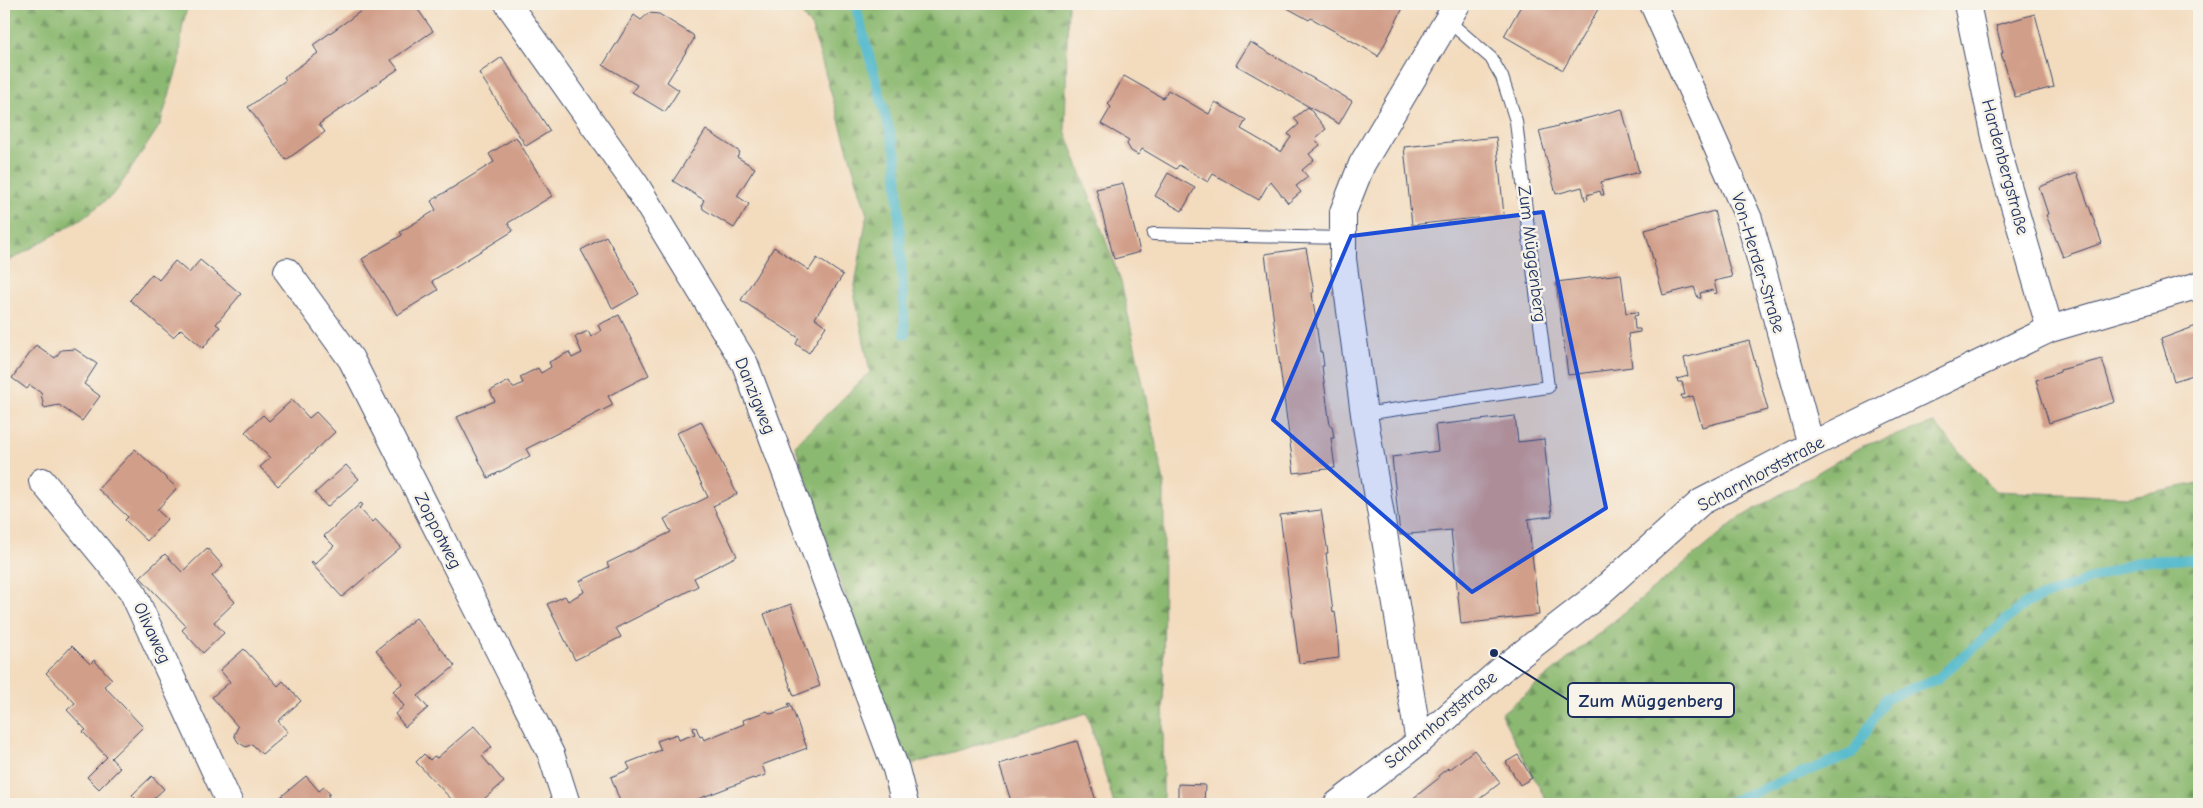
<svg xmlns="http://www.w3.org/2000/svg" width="2203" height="808" viewBox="0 0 2203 808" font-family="'Comic Neue',sans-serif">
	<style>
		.forest { fill: url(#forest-firs); stroke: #547468 }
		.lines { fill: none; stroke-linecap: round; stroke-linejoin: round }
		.stream { stroke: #4eb7cb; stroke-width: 10 }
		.building { fill: #d19e89 }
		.service-casing { stroke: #3b496c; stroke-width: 14 }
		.minor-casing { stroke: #3b496c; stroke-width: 28 }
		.service { stroke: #fff; stroke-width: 12 }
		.minor { stroke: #fff; stroke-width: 26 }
		.marked { fill: #1d4ed8; fill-opacity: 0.2; stroke: #1d4ed8; stroke-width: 4; stroke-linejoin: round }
		.labels { text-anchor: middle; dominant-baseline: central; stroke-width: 5; stroke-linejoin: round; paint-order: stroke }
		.street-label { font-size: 18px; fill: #1b2f5e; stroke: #f7f3e8 }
		.leader { fill: none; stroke: #1b2f5e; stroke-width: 2 }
		.callout-dot { fill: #1b2f5e; stroke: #f7f3e8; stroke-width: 2 }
		.callout { fill: #f7f3e8; stroke: #1b2f5e; stroke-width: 2 }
		.callout-label { font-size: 19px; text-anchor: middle; font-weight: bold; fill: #1b2f5e }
	</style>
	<defs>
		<pattern id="forest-firs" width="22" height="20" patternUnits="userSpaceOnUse" patternTransform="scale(1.25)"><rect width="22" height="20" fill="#8cb971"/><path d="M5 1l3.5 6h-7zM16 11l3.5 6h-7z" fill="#729760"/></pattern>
	</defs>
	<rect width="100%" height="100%" fill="#f7f3e8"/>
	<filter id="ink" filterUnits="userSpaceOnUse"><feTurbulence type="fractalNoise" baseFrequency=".02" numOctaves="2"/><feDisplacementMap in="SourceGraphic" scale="10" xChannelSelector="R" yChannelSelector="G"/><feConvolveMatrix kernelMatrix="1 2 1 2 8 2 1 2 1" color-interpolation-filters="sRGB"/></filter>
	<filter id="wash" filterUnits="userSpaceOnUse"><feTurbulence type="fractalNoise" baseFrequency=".0096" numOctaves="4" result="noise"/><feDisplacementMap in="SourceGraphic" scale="20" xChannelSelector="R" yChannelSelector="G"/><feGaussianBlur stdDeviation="1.12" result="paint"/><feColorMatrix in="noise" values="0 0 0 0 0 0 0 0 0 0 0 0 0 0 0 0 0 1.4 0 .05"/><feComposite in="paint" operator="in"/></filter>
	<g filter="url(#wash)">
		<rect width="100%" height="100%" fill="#f3dbbe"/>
		<!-- forest -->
		<path class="forest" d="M 4,4 L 188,4 L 182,28 L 180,59 L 160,125 L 115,193 L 83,218 L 4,264 Z
			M 795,4 L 1068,4 L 1065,130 L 1121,282 L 1164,482 L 1163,804 L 1114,804 L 1087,713 L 902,767 L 795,445 L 870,372 L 854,291 L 867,215 L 812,28 Z
			M 1934,423 L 1995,491 L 2127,497 L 2199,483 L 2199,804 L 1548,804 L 1501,714 L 1738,519 L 1863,446 Z"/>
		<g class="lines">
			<!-- stream -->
			<path class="stream" d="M 855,4 L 896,154 L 905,334
				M 1725,804 L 1853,753 L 1886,698 L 1937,679 L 2026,603 L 2139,561 L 2199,559"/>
		</g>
		<g id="blocks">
			<!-- building -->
			<path class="building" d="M 371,4 L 414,4 L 433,31 L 391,60 L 398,69 L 319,124 L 325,132 L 286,160 L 248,107 L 286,80 L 284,77 L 318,53 L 313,45 Z
				M 1280,4 L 1395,4 L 1403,8 L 1378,57 L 1377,55 L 1311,18 L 1309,20 Z
				M 1522,4 L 1601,4 L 1563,70 L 1504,36 Z
				M 1992,4 L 2015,4 L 2015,5 L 1993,9 Z
				M 649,13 L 659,14 L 667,19 L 693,35 L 694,39 L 667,82 L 679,90 L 665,112 L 632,92 L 637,85 L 603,65 L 634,15 L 641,20 Z
				M 2035,14 L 2054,87 L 2015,97 L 2001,53 L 2003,53 L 1996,25 Z
				M 1250,42 L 1352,101 L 1339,124 L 1236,65 Z
				M 502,57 L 550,131 L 526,146 L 479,73 Z
				M 1124,76 L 1163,98 L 1168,90 L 1209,114 L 1215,102 L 1246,120 L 1241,129 L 1281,152 L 1291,137 L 1288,134 L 1299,124 L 1294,118 L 1308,107 L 1326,129 L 1315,139 L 1320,145 L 1309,154 L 1314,160 L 1302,170 L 1308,177 L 1296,186 L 1301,192 L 1288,203 L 1270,181 L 1259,200 L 1213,174 L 1208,182 L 1179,165 L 1176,169 L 1142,149 L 1138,155 L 1131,151 L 1127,144 L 1129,140 L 1101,124 L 1111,107 L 1108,104 Z
				M 1622,109 L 1639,172 L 1601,182 L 1604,195 L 1601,195 L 1600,191 L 1587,195 L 1588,199 L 1585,200 L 1582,187 L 1556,194 L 1539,131 Z
				M 706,130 L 740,152 L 737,157 L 755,168 L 737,196 L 749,204 L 734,228 L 703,209 L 702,204 L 704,200 L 673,181 Z
				M 516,137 L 552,196 L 508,223 L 513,231 L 432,281 L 438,290 L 397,315 L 362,259 L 402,235 L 400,232 L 436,210 L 431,201 L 494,162 L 489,154 Z
				M 1496,137 L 1504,215 L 1412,225 L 1404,147 Z
				M 1168,173 L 1195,188 L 1182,211 L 1155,196 Z
				M 2077,173 L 2102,243 L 2063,257 L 2046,215 L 2048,214 L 2039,187 Z
				M 1123,183 L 1140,252 L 1114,259 L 1096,189 Z
				M 1714,211 L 1732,277 L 1714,281 L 1717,293 L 1714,294 L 1713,290 L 1700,293 L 1701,298 L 1698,298 L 1694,287 L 1663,295 L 1645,230 Z
				M 606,236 L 639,294 L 613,309 L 581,250 Z
				M 774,247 L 809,270 L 817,258 L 843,275 L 815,318 L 826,326 L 809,353 L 796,344 L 799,338 L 741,300 Z
				M 1306,248 L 1314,292 L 1312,293 L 1320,352 L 1322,352 L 1324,366 L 1322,366 L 1330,426 L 1332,426 L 1334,438 L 1331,438 L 1335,468 L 1294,473 L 1265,254 Z
				M 200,260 L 241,294 L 216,324 L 220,327 L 203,348 L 181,329 L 173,337 L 130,300 L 152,274 L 159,280 L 175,261 L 189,273 Z
				M 1621,274 L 1626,313 L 1637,312 L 1638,315 L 1634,316 L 1635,329 L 1640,329 L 1640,332 L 1628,334 L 1632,367 L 1568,375 L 1556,282 Z
				M 619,315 L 649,375 L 608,396 L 613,405 L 526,449 L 530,456 L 488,478 L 457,417 L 495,401 L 490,391 L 509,381 L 513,388 L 523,383 L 520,377 L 538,368 L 541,373 L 551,367 L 549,362 L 569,352 L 572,358 L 582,353 L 575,337 L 588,331 L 591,337 L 601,331 L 598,325 Z
				M 2199,325 L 2199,373 L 2174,381 L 2161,339 Z
				M 1749,341 L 1768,410 L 1702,427 L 1693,396 L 1682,399 L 1681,395 L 1685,395 L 1682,382 L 1678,382 L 1677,379 L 1688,376 L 1684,358 Z
				M 36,345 L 55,358 L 61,350 L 75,349 L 97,364 L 84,384 L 100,396 L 82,421 L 59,405 L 44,408 L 41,393 L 30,385 L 27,389 L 12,378 Z
				M 2102,359 L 2115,402 L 2049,423 L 2036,380 L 2060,372 L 2060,370 Z
				M 292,400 L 309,418 L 316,412 L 335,432 L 278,486 L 260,467 L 270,458 L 245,432 L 263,415 L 269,421 Z
				M 1515,416 L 1518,442 L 1544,439 L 1552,516 L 1528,519 L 1539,615 L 1461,624 L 1451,530 L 1400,535 L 1392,457 L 1438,451 L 1435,425 Z
				M 701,421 L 737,494 L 713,506 L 737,556 L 694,578 L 698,586 L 616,628 L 621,637 L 575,660 L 547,604 L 565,596 L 568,601 L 584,592 L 580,581 L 609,567 L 607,563 L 671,532 L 664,519 L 708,497 L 677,433 Z
				M 135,449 L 177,488 L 157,510 L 167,519 L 147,541 L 125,520 L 128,517 L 98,489 Z
				M 346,465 L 359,479 L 327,507 L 315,493 Z
				M 361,503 L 363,505 L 359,508 L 372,522 L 375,519 L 401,547 L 342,597 L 311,563 L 312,561 L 315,564 L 334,546 L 324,536 Z
				M 1321,510 L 1328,553 L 1326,553 L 1333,613 L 1335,612 L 1337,626 L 1339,658 L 1299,663 L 1280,515 Z
				M 207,548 L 223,566 L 212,576 L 235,602 L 214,622 L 224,633 L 203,653 L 182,630 L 186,626 L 140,577 L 165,554 L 182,572 Z
				M 791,604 L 820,686 L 794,696 L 764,614 Z
				M 416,618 L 455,666 L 418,696 L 428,708 L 405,727 L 395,714 L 404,706 L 393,691 L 403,683 L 376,650 Z
				M 72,646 L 90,664 L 94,660 L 112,679 L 104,686 L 143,727 L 111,758 L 120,768 L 99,789 L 87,777 L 107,757 L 83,732 L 86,730 L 67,710 L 75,703 L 46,673 Z
				M 244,649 L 278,686 L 283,681 L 301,701 L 278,721 L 288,732 L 262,754 L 252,744 L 246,747 L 238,742 L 234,735 L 238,727 L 212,697 L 230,682 L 220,670 Z
				M 790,703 L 807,748 L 762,765 L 766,775 L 754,779 L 753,778 L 685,804 L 621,804 L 611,777 L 630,769 L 627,763 L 661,750 L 657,741 L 677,734 L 679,740 L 695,734 L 693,728 L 696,727 L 700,737 L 702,736 L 704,740 L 744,724 L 743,720 L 767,711 L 771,714 L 790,707 L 788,704 Z
				M 474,726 L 492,747 L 482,756 L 504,782 L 478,804 L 456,804 L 416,762 L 424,754 L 430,760 L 434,756 L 437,758 Z
				M 1077,741 L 1097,804 L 1012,804 L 999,764 Z
				M 1474,750 L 1500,783 L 1473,804 L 1406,804 L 1439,778 L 1438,776 L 1448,768 L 1449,770 Z
				M 1518,755 L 1532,778 L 1520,785 L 1506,762 Z
				M 152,776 L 164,789 L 152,800 L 156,804 L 141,804 L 132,795 Z
				M 306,776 L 319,791 L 324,787 L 330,794 L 328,795 L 329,804 L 272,804 Z
				M 1178,784 L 1205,785 L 1204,804 L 1178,804 Z"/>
		</g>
	</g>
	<g filter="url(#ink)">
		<use href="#blocks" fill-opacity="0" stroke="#3b496c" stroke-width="1"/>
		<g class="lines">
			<defs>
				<path id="service" d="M 1153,234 L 1343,238
					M 1364,414 L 1548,387 L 1529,237 L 1516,121 L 1502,77 L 1491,58 L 1447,20"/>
				<path id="minor" d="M 508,4 L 636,185 L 745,364 L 896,769 L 905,804
					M 1653,4 L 1749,219 L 1811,445
					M 1967,4 L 1998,151 L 2050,329
					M 287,271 L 351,359 L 551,754 L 567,804
					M 42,481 L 132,591 L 230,804
					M 1419,742 L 1364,414 L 1343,259 L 1343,212 L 1362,164 L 1457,4
					M 1337,804 L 1419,742 L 1501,670 L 1595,597 L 1701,502 L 1811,445 L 2050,329 L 2199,285"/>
			</defs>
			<!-- service casing -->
			<use href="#service" class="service-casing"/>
			<!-- minor casing -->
			<use href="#minor" class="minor-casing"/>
			<!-- service -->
			<use href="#service" class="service"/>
			<!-- minor -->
			<use href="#minor" class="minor"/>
		</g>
	</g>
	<!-- marked area -->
	<path class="marked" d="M 1543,212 L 1606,508 L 1472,592 L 1273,420 L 1351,236 Z"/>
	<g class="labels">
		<!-- street labels -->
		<g class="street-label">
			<text transform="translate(2005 167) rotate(75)">Hardenbergstraße</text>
			<text transform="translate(1532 254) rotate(83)">Zum Müggenberg</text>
			<text transform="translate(1758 263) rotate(73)">Von-Herder-Straße</text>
			<text transform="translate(755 396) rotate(68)">Danzigweg</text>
			<text transform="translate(1761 474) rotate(-28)">Scharnhorststraße</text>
			<text transform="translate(438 531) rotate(63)">Zoppotweg</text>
			<text transform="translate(152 633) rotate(65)">Olivaweg</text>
			<text transform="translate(1441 720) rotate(-40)">Scharnhorststraße</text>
		</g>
	</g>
	<!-- callouts -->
	<path class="leader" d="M1494 653L1568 700"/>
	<circle class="callout-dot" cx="1494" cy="653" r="5"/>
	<rect class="callout" x="1568" y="683" width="166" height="34" rx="5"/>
	<g class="callout-label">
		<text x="1651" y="707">Zum Müggenberg</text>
	</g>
	<!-- margin -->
	<rect width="2203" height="808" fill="none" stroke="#f7f3e8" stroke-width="20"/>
</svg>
